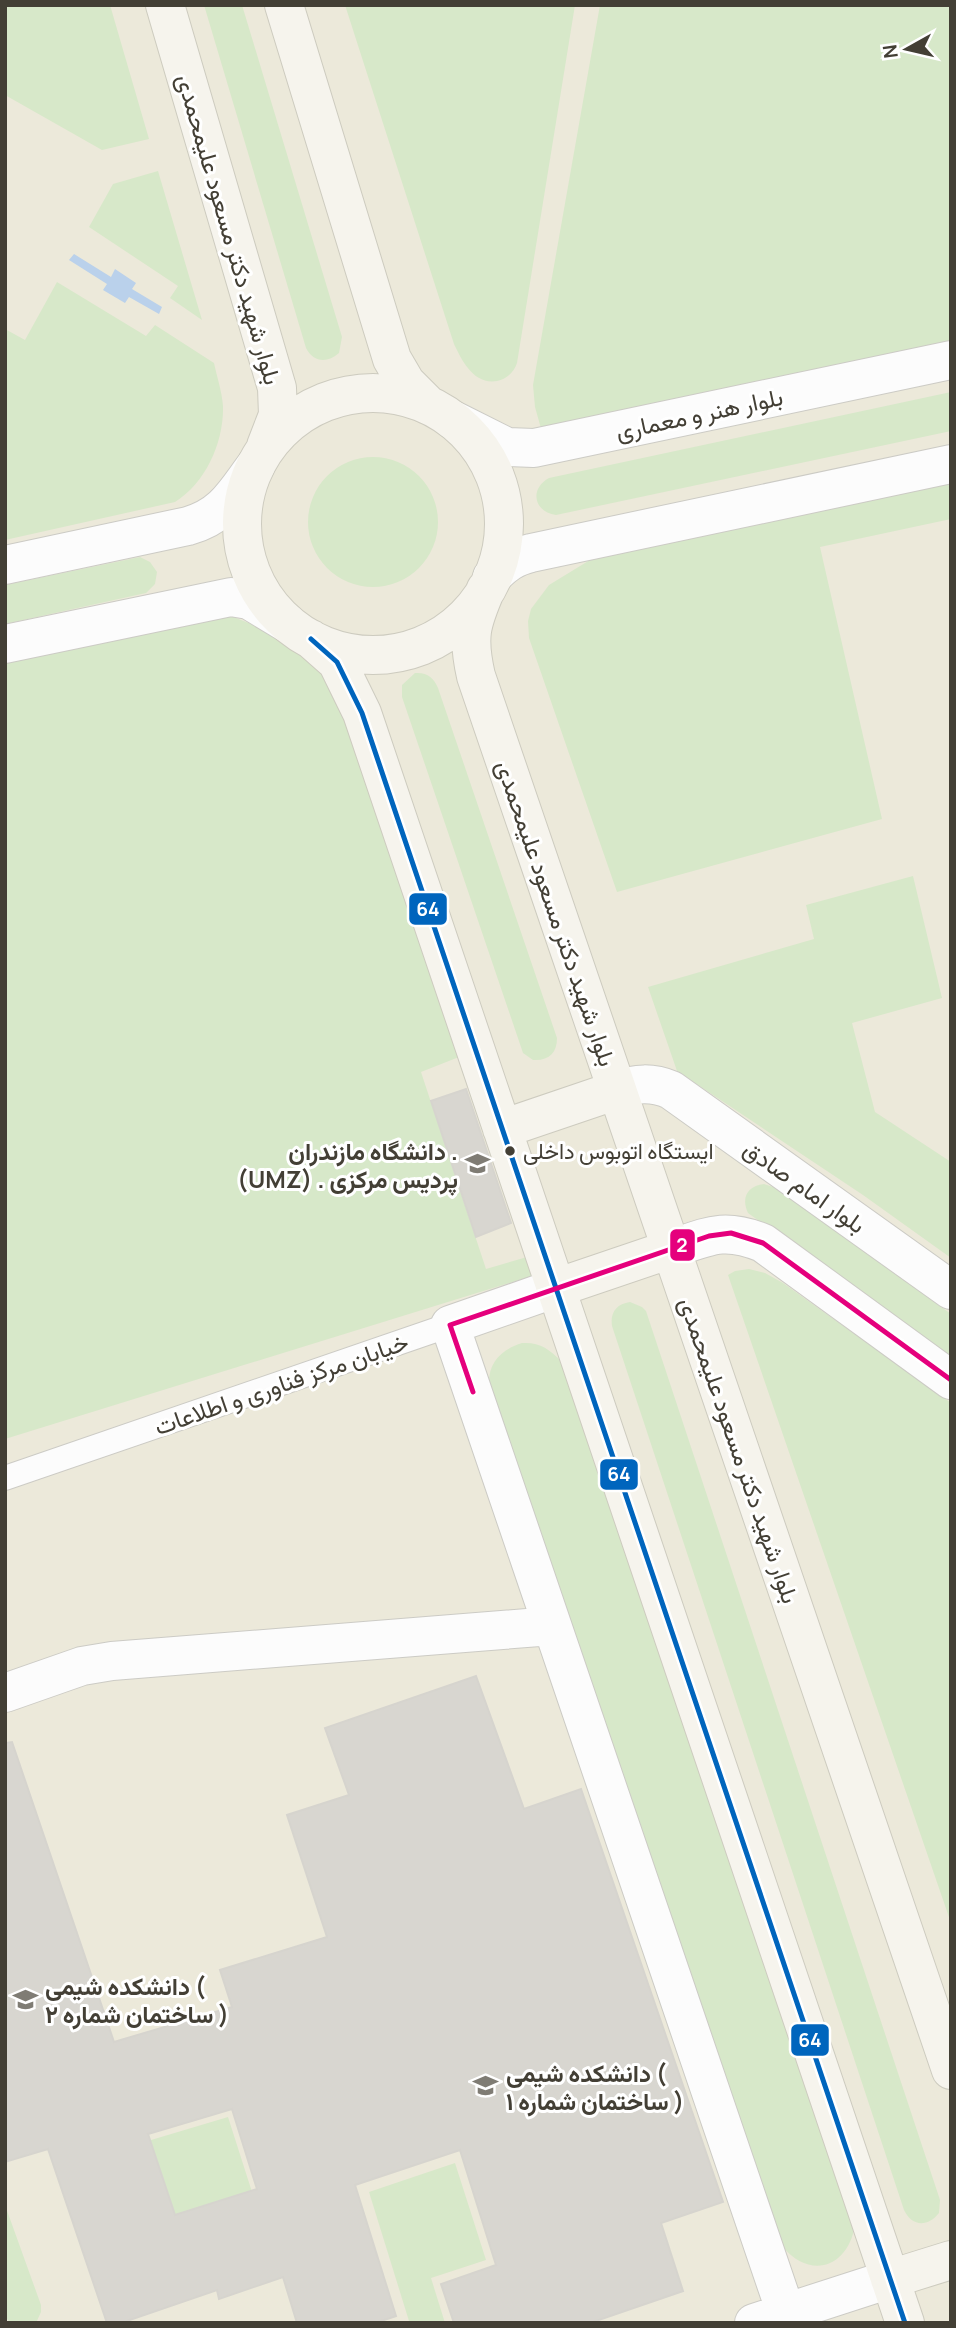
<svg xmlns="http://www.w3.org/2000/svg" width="956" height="2328" viewBox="0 0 956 2328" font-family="Manrope,Vazirmatn,sans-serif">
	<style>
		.education { fill: #ece9da }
		.green { fill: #d7e8c9 }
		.water { fill: #bad1eb }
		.building { fill: #d8d6d0; stroke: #d6d4ce; stroke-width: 2; fill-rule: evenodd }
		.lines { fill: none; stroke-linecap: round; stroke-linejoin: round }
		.service-casing { stroke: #cccbc5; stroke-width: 26 }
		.minor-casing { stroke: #cccbc5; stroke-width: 40 }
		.secondary-casing { stroke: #cdcbbf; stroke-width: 40 }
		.service { stroke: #fcfcfc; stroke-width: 24 }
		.minor { stroke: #fcfcfc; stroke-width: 38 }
		.secondary { stroke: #f6f4ed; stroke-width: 38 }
		.bus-1-casing { stroke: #fff; stroke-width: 10 }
		.bus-2-casing { stroke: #fff; stroke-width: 10 }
		.bus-1 { stroke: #0065bd; stroke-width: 5 }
		.bus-2 { stroke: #e5007d; stroke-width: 5 }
		.bus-dot { fill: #433f35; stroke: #fff; stroke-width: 2.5 }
		.labels { text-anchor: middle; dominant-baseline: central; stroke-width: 6; stroke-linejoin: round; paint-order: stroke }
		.bus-label { font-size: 22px; fill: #433f35; stroke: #fff; text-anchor: start }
		.street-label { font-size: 24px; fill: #433f35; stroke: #fff }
		.poi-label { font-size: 24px; font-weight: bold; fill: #433f35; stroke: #fff; text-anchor: start }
		.line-badge { stroke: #fff; stroke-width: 2.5 }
		.badge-label { font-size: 19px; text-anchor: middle; font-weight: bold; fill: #fff }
	</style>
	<rect width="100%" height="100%" fill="#eeede8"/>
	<!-- education -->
	<path class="education" d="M 5,5 L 951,5 L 951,2323 L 5,2323 Z"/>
	<!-- green -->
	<path class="green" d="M 5,5 L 110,5 L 149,139 L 102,150 L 5,95 Z
		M 204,5 L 242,5 L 342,337 L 339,353 C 327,364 313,362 306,348 Z
		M 345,5 L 575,5 L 517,363 C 514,372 507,379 497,381 C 474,385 462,361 454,344 Z
		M 600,5 L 951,5 L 951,340 L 542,432 L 535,407 L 533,385 Z
		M 158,171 L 202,320 L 170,298 L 178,286 L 89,227 L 113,184 Z
		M 57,282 L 146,336 L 155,325 L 214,363 C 217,377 222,392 223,406 C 224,442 206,483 175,502 L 5,540 L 5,329 L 25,340 Z
		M 951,392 L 951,431 L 556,515 C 534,512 529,489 549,478 Z
		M308 522a65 65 0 1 1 130 0a65 65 0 1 1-130 0Z
		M 951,479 L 951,519 L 820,547 L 882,819 L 617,892 L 529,638 L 528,621 L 531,609 L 549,585 L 603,552 Z
		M 140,557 L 150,562 L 157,572 L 155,584 L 146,593 L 5,624 L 5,585 Z
		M 231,616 L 274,633 L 299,645 L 332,684 L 459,1057 L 421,1072 L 486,1269 L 527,1257 L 532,1276 L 5,1439 L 5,656 Z
		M 415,673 C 427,672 434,678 438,688 L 557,1038 C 557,1053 549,1061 533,1060 L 523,1053 L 521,1047 L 402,697 L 402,685 Z
		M 913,876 L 942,998 L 852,1023 L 875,1112 L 951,1162 L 951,1258 L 863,1195 L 677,1071 L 648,987 L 814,939 L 806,905 Z
		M 764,1184 L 776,1188 L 951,1314 L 951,1360 L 748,1213 C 741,1198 747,1186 764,1184 Z
		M 749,1269 L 765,1273 L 783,1283 L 951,1403 L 951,1923 L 728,1275 L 735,1271 Z
		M 630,1302 L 642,1307 L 646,1311 L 940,2200 L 939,2213 C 928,2227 912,2227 904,2210 L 612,1326 C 610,1313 616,1304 630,1302 Z
		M 522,1343 C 540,1342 549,1349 561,1361 L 855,2225 C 848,2268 810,2280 782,2246 L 489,1382 C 489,1361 503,1349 522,1343 Z
		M 228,2117 L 252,2192 L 175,2215 L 153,2150 L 71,2164 Z
		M 455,2163 L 486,2260 L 431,2278 L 445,2323 L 404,2323 L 409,2321 L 369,2192 Z
		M 5,2205 L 41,2305 L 41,2312 L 36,2323 L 10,2323 L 5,2316 Z"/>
	<!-- water -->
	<path class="water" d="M 74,254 L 111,277 L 115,269 L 136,283 L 132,289 L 162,307 L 159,314 L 129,297 L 125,303 L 103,290 L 107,284 L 69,260 Z"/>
	<!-- building -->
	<path class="building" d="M 466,1089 L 511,1223 L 476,1237 L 431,1101 Z
		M 476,1676 L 524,1809 L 581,1789 L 723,2202 L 661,2223 L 683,2291 L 590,2323 L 454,2323 L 441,2284 L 496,2265 L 460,2150 L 355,2185 L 396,2316 L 375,2323 L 297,2323 L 283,2277 L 219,2299 L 217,2290 L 121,2323 L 107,2323 L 48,2149 L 5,2162 L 5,1743 L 12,1742 L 114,2042 L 232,2007 L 220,1970 L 327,1937 L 287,1815 L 349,1795 L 325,1728 ZM 232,2109 L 257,2189 L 175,2215 L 148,2134 Z"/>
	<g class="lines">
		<defs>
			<path id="service" d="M 5,1478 L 450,1325"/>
			<path id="minor" d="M 453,420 L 507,447 L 534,448 L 951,360
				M 5,565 L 188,526 C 224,516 235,493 256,465
				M 492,577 C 504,564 514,557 531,553 L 951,464
				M 5,644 L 231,597 L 249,600 L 287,623
				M 617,1090 C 636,1083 652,1082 671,1090 L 951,1290
				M 671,1249 C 709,1236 724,1227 763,1243 L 951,1380
				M 556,1288 L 450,1325 L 786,2313
				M 5,1693 L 82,1666 L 112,1661 L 552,1626
				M 754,2323 L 890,2279"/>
			<path id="secondary" d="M 165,5 L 277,388 L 278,415 L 266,446
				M 284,5 L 392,359 L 406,383 L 428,405
				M242 524a131 131 0 1 1 262 0a131 131 0 1 1-262 0Z
				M 486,589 C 471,624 467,637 476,676 L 951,2070
				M 311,639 L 337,662 L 362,713 L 905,2323
				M 502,1129 L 617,1090
				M 556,1288 L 671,1249
				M 890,2279 L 951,2260"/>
		</defs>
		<!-- service casing -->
		<use href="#service" class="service-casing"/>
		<!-- minor casing -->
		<use href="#minor" class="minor-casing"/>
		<!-- secondary casing -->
		<use href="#secondary" class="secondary-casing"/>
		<!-- service -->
		<use href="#service" class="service"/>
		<!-- minor -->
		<use href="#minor" class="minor"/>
		<!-- secondary -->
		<use href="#secondary" class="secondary"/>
		<defs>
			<path id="bus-1" d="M 311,639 L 337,662 L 362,713 L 905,2323"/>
			<path id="bus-2" d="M 473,1392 L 450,1325 L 709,1236 L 731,1233 L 763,1243 L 951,1380"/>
		</defs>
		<!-- bus-1 casing -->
		<use href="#bus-1" class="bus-1-casing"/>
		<!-- bus-2 casing -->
		<use href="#bus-2" class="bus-2-casing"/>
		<!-- bus-1 -->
		<use href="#bus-1" class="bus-1"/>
		<!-- bus-2 -->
		<use href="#bus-2" class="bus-2"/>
	</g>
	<!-- icons -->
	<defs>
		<symbol id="university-bare" viewBox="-9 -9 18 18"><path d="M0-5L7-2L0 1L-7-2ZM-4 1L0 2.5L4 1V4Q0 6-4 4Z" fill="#7f7c74" stroke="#fff" stroke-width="2.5" paint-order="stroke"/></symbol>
	</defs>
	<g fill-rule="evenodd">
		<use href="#university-bare" x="460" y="1146" width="35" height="35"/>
		<use href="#university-bare" x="8" y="1982" width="35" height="35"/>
		<use href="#university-bare" x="468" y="2068" width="35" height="35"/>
	</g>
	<!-- markers -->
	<circle class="bus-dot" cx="510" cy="1151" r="6"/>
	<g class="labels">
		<!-- bus labels -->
		<g class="bus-label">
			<text x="523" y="1151">ایستگاه اتوبوس داخلی</text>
		</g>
		<!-- street labels -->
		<g class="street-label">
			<text transform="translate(230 229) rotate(74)">بلوار شهید دکتر مسعود علیمحمدی</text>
			<text transform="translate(699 413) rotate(-12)">بلوار هنر و معماری</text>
			<text transform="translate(557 913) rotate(71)">بلوار شهید دکتر مسعود علیمحمدی</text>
			<text transform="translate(805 1186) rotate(35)">بلوار امام صادق</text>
			<text transform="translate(281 1383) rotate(-19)">خیابان مرکز فناوری و اطلاعات</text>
			<text transform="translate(740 1450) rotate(71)">بلوار شهید دکتر مسعود علیمحمدی</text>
		</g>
		<!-- poi labels -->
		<g class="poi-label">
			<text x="458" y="1150" text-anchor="end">دانشگاه مازندران .<tspan x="458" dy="28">(UMZ) . پردیس مرکزی</tspan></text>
			<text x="45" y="1985">دانشکده شیمی (<tspan x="45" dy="28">ساختمان شماره ۲ )</tspan></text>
			<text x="506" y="2072">دانشکده شیمی (<tspan x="506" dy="28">ساختمان شماره ۱ )</tspan></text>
		</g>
	</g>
	<g class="line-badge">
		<rect x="408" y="892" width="40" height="34" rx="7" fill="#0065bd"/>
		<rect x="669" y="1228" width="27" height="34" rx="7" fill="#e5007d"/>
		<rect x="599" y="1458" width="40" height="33" rx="7" fill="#0065bd"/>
		<rect x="790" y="2023" width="40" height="34" rx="7" fill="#0065bd"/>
	</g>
	<g class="badge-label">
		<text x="428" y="916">64</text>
		<text x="682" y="1252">2</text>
		<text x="619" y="1481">64</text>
		<text x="810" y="2047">64</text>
	</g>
	<!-- border -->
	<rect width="956" height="2328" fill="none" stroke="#433f35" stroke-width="14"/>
	<!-- north arrow -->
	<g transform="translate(907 49) rotate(262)" stroke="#ffffff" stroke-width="5" paint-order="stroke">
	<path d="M0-5L12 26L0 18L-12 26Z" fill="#433f35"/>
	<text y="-10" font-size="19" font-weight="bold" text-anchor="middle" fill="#433f35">N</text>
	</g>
</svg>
